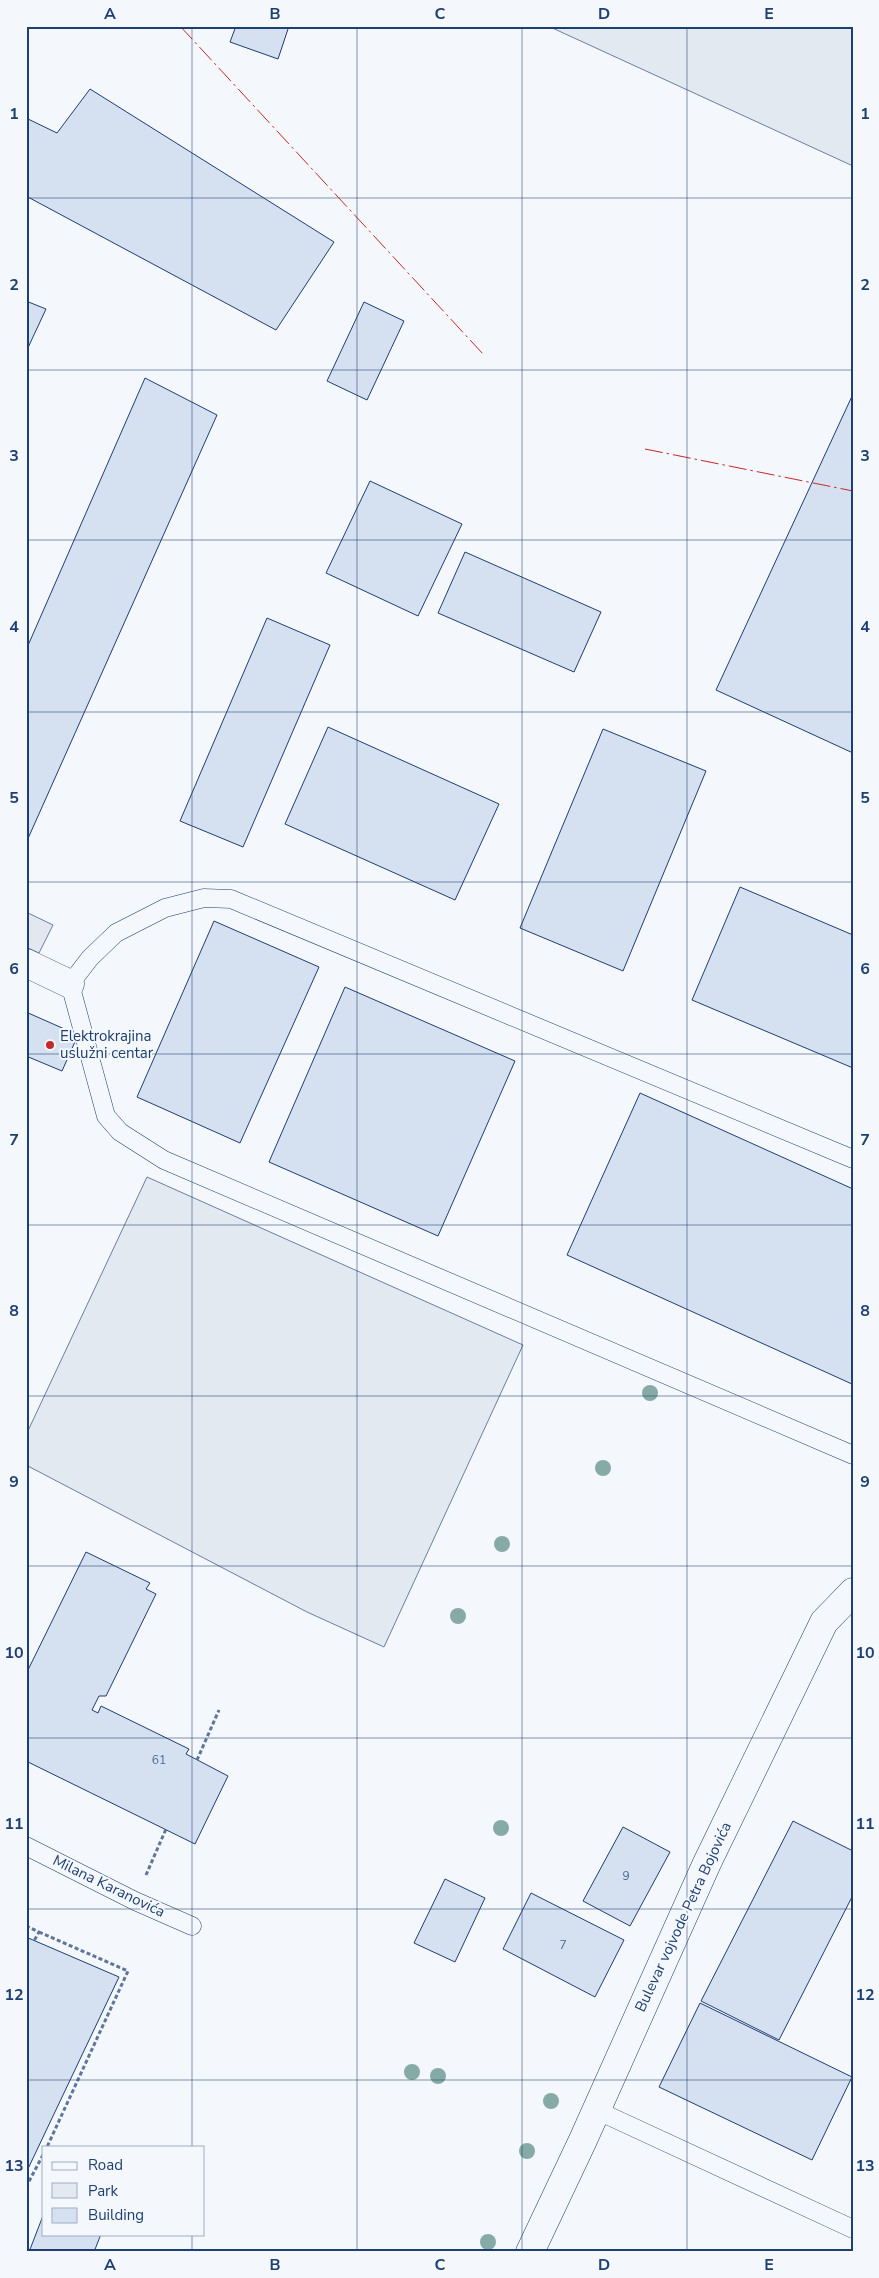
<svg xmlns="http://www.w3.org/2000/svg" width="879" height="2278" viewBox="0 0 879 2278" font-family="'Nunito Sans',sans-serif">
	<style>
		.green { fill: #e3e9f0; stroke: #687fa3 }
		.parking { fill: #e3e8f0; stroke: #687fa3 }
		.building { fill: #d5e0f0; stroke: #1d3f73 }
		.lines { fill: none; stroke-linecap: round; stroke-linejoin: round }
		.lane-casing { stroke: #1d3f73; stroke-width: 19 }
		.street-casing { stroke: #1d3f73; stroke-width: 29 }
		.path { stroke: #5e769c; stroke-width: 3; stroke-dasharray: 4 2.5; stroke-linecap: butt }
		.lane { stroke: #f4f7fb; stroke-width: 18 }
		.street { stroke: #f4f7fb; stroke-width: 28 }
		.power { stroke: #c62828; stroke-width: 1; stroke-dasharray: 18 4 2.5 4; stroke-linecap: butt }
		.tree { fill: #86aba6 }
		.grid { fill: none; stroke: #1d3f73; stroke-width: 1; stroke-opacity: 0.55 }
		.poi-dot { fill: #c62828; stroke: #f4f7fb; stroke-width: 2 }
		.labels { text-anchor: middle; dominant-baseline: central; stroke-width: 4; stroke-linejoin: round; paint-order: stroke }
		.number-label { font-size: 12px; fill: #4b6792 }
		.poi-label { font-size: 15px; fill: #1d3f73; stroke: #f4f7fb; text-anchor: start }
		.street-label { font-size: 15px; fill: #1d3f73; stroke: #f4f7fb }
		.neatline { fill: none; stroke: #1d3f73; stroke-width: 2 }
		.grid-label { font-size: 16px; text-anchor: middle; font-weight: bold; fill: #1d3f73 }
	</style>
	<rect width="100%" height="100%" fill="#f4f7fb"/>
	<!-- green -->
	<path class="green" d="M 548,26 L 853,26 L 853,166 Z
		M 147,1177 L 523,1345 L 384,1647 L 307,1612 L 26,1465 L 26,1435 Z"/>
	<!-- parking -->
	<path class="parking" d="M 26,912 L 53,925 L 39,953 L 26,947 Z"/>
	<!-- building -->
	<path class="building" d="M 236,26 L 289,26 L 278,59 L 230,42 Z
		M 90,89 L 334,242 L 276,330 L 26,196 L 26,118 L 57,133 Z
		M 26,301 L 46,309 L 26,352 Z
		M 364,302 L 404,321 L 367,400 L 327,381 Z
		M 145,378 L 217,415 L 26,843 L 26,650 Z
		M 853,394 L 853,753 L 716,690 Z
		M 370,481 L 462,524 L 418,616 L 326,573 Z
		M 465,552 L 601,612 L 574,672 L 438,613 Z
		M 267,618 L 330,645 L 243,847 L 180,821 Z
		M 328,727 L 499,804 L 455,900 L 285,824 Z
		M 603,729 L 706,771 L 623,971 L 520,928 Z
		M 740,887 L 853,935 L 853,1068 L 692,1000 Z
		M 214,921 L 319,967 L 240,1143 L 137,1097 Z
		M 345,987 L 515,1061 L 438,1236 L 269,1162 Z
		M 26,1012 L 78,1035 L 62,1071 L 26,1056 Z
		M 640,1093 L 853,1189 L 852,1384 L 567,1255 Z
		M 86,1552 L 150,1583 L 146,1589 L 156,1594 L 106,1696 L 99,1696 L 92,1710 L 98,1713 L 101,1706 L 189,1749 L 186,1754 L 228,1776 L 195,1844 L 26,1761 L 26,1674 Z
		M 793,1821 L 853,1851 L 853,1895 L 779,2040 L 701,2001 Z
		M 623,1827 L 670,1852 L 630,1926 L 583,1901 Z
		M 445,1879 L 485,1898 L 455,1962 L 414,1943 Z
		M 531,1893 L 624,1940 L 595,1997 L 503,1949 Z
		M 26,1937 L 119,1977 L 26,2173 Z
		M 700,2003 L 852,2077 L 812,2160 L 659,2087 Z
		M 44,2213 L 44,2234 L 101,2234 L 94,2252 L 29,2252 Z"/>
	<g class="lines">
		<defs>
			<path id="lane" d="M 853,1159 L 231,899 L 204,898 L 165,908 L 116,933 L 90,958 L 70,984 L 106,1116 L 120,1132 L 164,1160 L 853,1455
				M 26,1846 L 135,1901 L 192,1926
				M 596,2110 L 853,2229"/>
			<path id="street" d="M 26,963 L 70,984
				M 530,2252 L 583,2140 L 707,1863 L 824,1622 L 853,1592"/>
		</defs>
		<!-- lane casing -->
		<use href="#lane" class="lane-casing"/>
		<!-- street casing -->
		<use href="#street" class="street-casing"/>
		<!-- path -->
		<path class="path" d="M 197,1760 L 219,1710
			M 146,1875 L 166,1829
			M 26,1926 L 39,1932 L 34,1941
			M 39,1932 L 128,1971 L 47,2147
			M 26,2187 L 44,2153"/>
		<!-- lane -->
		<use href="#lane" class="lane"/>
		<!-- street -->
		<use href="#street" class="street"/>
		<!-- power -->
		<path class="power" d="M 180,26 L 483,354
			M 645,449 L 853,491"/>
	</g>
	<!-- trees -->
	<g class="tree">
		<circle cx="650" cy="1393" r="8"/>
		<circle cx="603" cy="1468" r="8"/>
		<circle cx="502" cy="1544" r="8"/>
		<circle cx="458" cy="1616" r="8"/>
		<circle cx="501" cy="1828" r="8"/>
		<circle cx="412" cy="2072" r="8"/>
		<circle cx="438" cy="2076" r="8"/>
		<circle cx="551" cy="2101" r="8"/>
		<circle cx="527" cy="2151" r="8"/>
		<circle cx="488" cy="2242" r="8"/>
	</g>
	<!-- grid -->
	<path class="grid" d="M 192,26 L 192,2147M 357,26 L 357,2252M 522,26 L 522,2252M 687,26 L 687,2252M 26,198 L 853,198M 26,370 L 853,370M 26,540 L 853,540M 26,712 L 853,712M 26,882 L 853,882M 26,1054 L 853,1054M 26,1225 L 853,1225M 26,1396 L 853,1396M 26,1566 L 853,1566M 26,1738 L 853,1738M 26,1909 L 853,1909M 26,2080 L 853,2080M 192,2234 L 192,2252"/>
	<!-- markers -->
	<circle class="poi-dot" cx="50" cy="1045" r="5"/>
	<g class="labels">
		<!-- number labels -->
		<g class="number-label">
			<text x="159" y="1760">61</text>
			<text x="626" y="1876">9</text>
			<text x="563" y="1945">7</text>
		</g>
		<!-- poi labels -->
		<g class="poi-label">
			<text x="60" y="1036">Elektrokrajina<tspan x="60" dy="17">uslužni centar</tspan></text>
		</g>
		<!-- street labels -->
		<g class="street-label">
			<text transform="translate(109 1886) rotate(26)">Milana Karanovića</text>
			<text transform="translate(683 1917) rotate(-65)">Bulevar vojvode Petra Bojovića</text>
		</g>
	</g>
	<!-- border -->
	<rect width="879" height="2278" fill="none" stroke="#f4f7fb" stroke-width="55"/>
	<!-- legend -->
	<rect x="42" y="2146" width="162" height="90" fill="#f4f7fb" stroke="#9eadc5"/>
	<rect x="52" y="2162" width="25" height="8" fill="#f4f7fb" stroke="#9eadc5"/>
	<text x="88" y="2170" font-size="15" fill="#1d3f73">Road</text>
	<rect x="52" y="2183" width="25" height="15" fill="#e3e9f0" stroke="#9eadc5"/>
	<text x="88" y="2196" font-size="15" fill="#1d3f73">Park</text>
	<rect x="52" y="2208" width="25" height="15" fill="#d5e0f0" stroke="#9eadc5"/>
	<text x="88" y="2220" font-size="15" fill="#1d3f73">Building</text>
	<rect x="28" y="28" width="824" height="2222" class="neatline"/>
	<g class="grid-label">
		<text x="110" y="19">A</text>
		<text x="275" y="19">B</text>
		<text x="440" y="19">C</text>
		<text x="604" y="19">D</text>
		<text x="769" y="19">E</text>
		<text x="14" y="119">1</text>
		<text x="865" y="119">1</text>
		<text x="14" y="290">2</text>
		<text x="865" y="290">2</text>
		<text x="14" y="461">3</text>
		<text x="865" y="461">3</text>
		<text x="14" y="632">4</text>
		<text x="865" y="632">4</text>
		<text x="14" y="803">5</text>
		<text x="865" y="803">5</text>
		<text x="14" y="974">6</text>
		<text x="865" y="974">6</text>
		<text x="14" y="1145">7</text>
		<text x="865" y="1145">7</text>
		<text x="14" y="1316">8</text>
		<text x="865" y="1316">8</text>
		<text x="14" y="1487">9</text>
		<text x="865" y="1487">9</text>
		<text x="14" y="1658">10</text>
		<text x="865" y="1658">10</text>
		<text x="14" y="1829">11</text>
		<text x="865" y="1829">11</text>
		<text x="14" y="2000">12</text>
		<text x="865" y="2000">12</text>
		<text x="14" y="2171">13</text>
		<text x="865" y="2171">13</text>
		<text x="110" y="2270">A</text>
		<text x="275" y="2270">B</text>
		<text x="440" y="2270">C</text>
		<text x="604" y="2270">D</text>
		<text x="769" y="2270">E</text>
	</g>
</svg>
